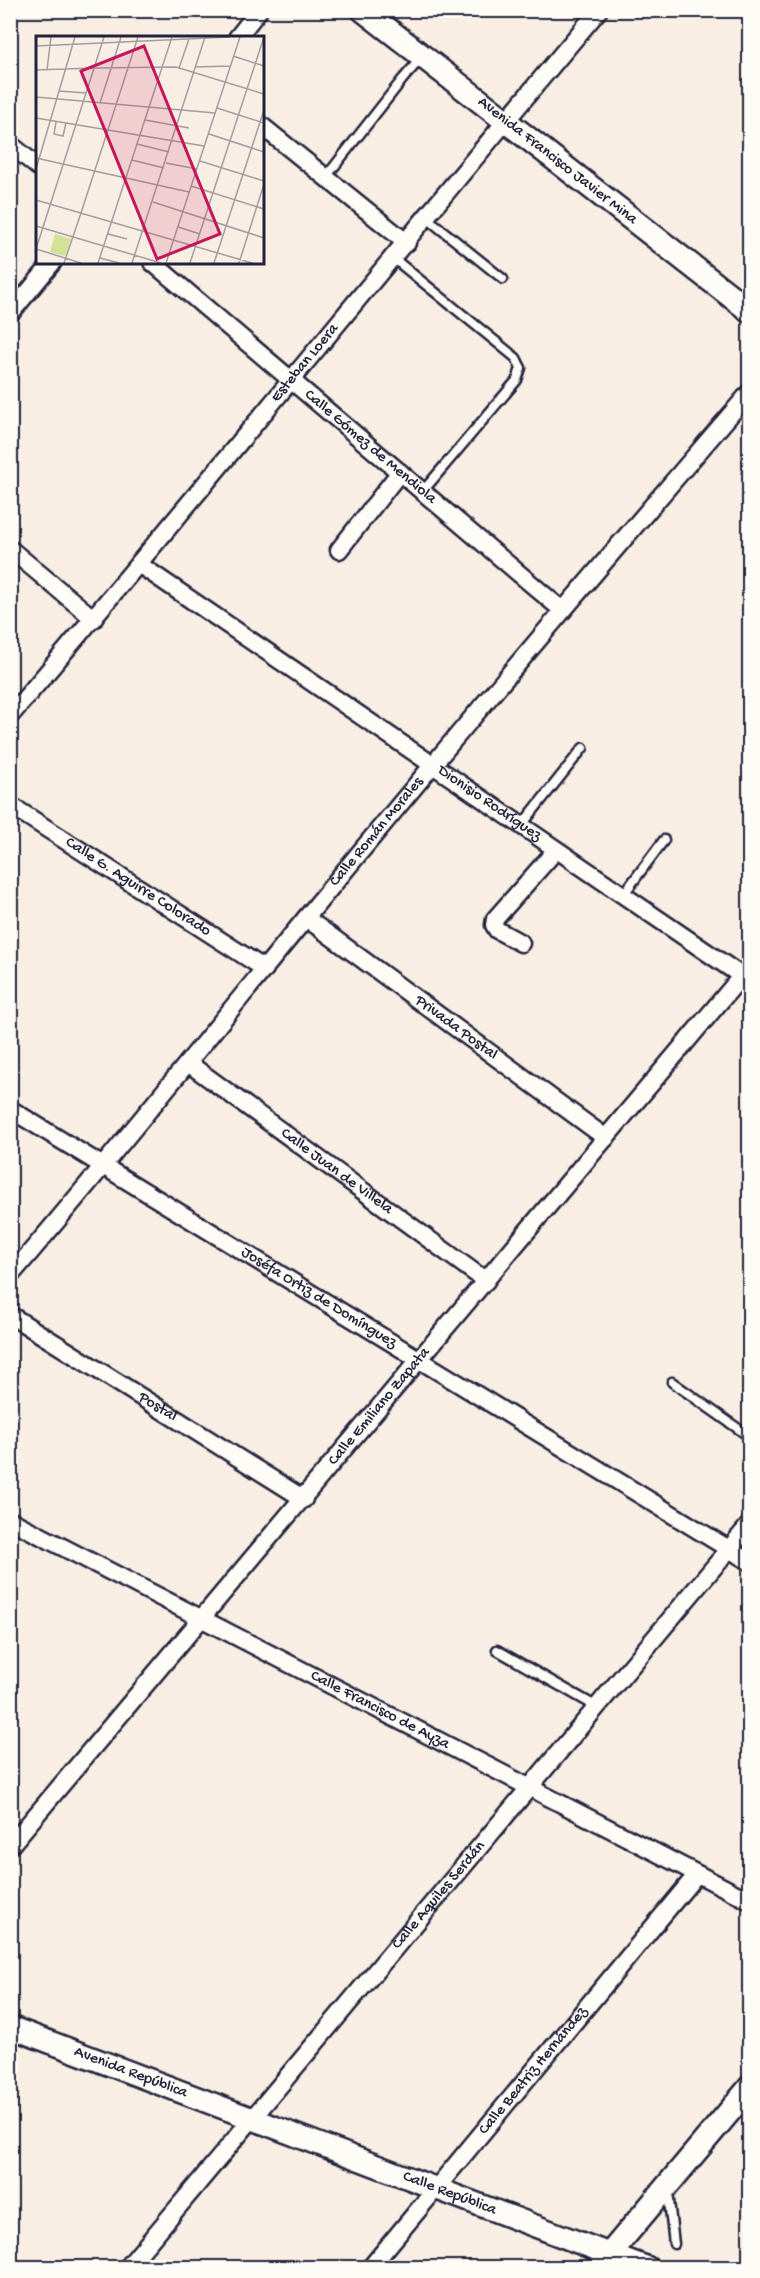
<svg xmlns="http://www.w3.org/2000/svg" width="760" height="2278" viewBox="0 0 760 2278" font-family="'Gochi Hand',sans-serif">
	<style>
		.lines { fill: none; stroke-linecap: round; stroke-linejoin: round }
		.service-casing { stroke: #22223b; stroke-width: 13 }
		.minor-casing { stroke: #22223b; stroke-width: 21 }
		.tertiary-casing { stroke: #22223b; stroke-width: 26 }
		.secondary-casing { stroke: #22223b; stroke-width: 27 }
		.path { stroke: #22223b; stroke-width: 3; stroke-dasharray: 6 4.5; stroke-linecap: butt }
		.service { stroke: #fdfcf7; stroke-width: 8 }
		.minor { stroke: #fdfcf7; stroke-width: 16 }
		.tertiary { stroke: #fdfcf7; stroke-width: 21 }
		.secondary { stroke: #fdfcf7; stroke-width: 22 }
		.labels { text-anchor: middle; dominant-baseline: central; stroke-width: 4.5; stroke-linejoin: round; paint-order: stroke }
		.street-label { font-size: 16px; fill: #22223b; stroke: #fdfcf7 }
		.inset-road { fill: none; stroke: #a39ca0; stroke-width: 1.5 }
		.view { fill: #c2185b; fill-opacity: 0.15; stroke: #c2185b; stroke-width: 3 }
		.inset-edge { fill: none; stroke: #22223b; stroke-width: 3 }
	</style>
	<rect width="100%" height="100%" fill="#f9eee4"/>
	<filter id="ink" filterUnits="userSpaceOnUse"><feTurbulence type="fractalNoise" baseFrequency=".0167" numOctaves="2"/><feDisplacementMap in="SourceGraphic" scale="12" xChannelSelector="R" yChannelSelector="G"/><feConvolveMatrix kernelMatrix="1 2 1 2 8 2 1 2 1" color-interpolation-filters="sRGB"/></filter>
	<g filter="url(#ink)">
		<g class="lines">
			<defs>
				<path id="service" d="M 326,177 L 402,80 L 422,57
					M 427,218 L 503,279
					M 393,258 L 516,358 L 521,368 L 517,380 L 423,491
					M 521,826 L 583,748
					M 623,895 L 664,840
					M 672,1382 L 750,1437
					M 497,1650 L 597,1707
					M 668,2192 L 674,2244"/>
				<g id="minor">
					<path d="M 237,38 L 259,10"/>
					<path d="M 262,126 L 407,243"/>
					<path d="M 10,144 L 38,167"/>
					<path id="s1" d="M 152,262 L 562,610"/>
					<path d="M 10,314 L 53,262"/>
					<path d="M 10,549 L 94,619"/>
					<path d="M 339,550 L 400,472"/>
					<path id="s2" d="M 140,565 L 749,981"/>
					<path id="s3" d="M 10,716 C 209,483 401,244 599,10"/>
					<path id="s4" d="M 10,805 L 265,969"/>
					<path id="s5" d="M 306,918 L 606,1138"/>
					<path d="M 521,943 L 497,930 L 494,925 L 495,919 L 556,850"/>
					<path id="s6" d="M 188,1063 L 486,1281"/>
					<path id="s7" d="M 10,1109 L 750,1562"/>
					<path id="s8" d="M 10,1276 C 111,1159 207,1038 305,919 C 451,741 600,566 750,392"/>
					<path id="s9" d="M 10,1315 L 304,1499"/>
					<path id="s10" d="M 10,1520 L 750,1901"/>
					<path id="s11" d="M 10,1846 L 750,966"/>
					<path id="s12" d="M 127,2268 L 750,1524"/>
					<path id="s13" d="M 370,2268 L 697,1874"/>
				</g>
				<g id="tertiary">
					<path id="s14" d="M 10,2027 L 609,2254"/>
				</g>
				<g id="secondary">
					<path id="s15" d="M 363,10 L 750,311"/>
					<path d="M 609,2254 L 647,2268"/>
					<path d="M 598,2268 L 750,2087"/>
				</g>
			</defs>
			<!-- service casing -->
			<use href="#service" class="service-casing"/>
			<!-- minor casing -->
			<use href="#minor" class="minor-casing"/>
			<!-- tertiary casing -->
			<use href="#tertiary" class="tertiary-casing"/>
			<!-- secondary casing -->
			<use href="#secondary" class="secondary-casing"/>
			<!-- path -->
			<path class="path" d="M 337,10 L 345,17"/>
			<!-- service -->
			<use href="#service" class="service"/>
			<!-- minor -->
			<use href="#minor" class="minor"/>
			<!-- tertiary -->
			<use href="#tertiary" class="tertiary"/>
			<!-- secondary -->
			<use href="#secondary" class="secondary"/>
		</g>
	</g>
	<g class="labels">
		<!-- street labels -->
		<g class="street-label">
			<text stroke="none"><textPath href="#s15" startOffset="246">Avenida Francisco Javier Mina</textPath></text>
			<text stroke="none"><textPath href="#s3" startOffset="460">Esteban Loera</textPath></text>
			<text stroke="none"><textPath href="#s1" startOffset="286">Calle Gómez de Mendiola</textPath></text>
			<text stroke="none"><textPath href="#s2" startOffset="423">Dionisio Rodríguez</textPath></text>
			<text stroke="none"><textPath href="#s8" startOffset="576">Calle Román Morales</textPath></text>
			<text stroke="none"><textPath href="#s4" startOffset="152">Calle G. Aguirre Colorado</textPath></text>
			<text stroke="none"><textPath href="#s5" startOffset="186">Privada Postal</textPath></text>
			<text stroke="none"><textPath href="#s6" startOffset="184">Calle Juan de Villela</textPath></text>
			<text stroke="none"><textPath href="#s7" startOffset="362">Joséfa Ortiz de Domínguez</textPath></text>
			<text stroke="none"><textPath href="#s11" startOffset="574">Calle Emiliano Zapata</textPath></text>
			<text stroke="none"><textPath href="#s9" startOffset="174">Postal</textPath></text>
			<text stroke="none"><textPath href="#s10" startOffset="416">Calle Francisco de Ayza</textPath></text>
			<text stroke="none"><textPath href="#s12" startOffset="486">Calle Aquiles Serdán</textPath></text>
			<text stroke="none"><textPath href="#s13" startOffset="256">Calle Beatriz Hernández</textPath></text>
			<text stroke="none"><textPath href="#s14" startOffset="129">Avenida República</textPath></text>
			<text stroke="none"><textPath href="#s14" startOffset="470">Calle República</textPath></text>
		</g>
	</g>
	<!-- overview -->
	<g transform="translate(36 36)">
		<rect width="228" height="228" fill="#f9eee4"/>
		<path d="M 19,198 L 35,203 L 29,220 L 14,216 Z" fill="#d2e296"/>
		<path class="inset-road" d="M 0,10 L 194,1M 197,20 L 228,30M 160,31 L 194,30M 58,32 L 140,31 L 228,58M 143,32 L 153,3M 0,34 L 58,32M 11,34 L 15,1M 23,55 L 50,57M 0,61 L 179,77M 64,67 L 85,1M 181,72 L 228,87M 0,82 L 168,110M 109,84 L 153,92M 20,86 L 18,98 L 27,100 L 30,87M 173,98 L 228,116M 101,108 L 133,116M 0,122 L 153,156M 96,124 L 128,132M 164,125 L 228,145M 130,127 L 161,133M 0,133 L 39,1M 155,150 L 228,173M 0,164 L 216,227M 117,166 L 228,202M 45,177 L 102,1M 0,190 L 125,227M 142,191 L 164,198M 72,198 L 91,203M 0,213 L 68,1M 0,213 L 45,227M 64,222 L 83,227M 28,227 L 45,177M 62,227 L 136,1M 96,227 L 169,1M 130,227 L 204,1M 154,227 L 228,1M 178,227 L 228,74M 203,227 L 228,148"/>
		<path class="view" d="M 108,10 L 184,198 L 121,223 L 45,35 Z"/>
		<rect width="228" height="228" class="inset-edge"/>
	</g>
	<!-- margin -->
	<rect width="760" height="2278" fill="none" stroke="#fdfcf7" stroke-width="36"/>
	<rect x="18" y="18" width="724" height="2242" fill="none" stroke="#22223b" stroke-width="2" filter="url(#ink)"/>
</svg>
